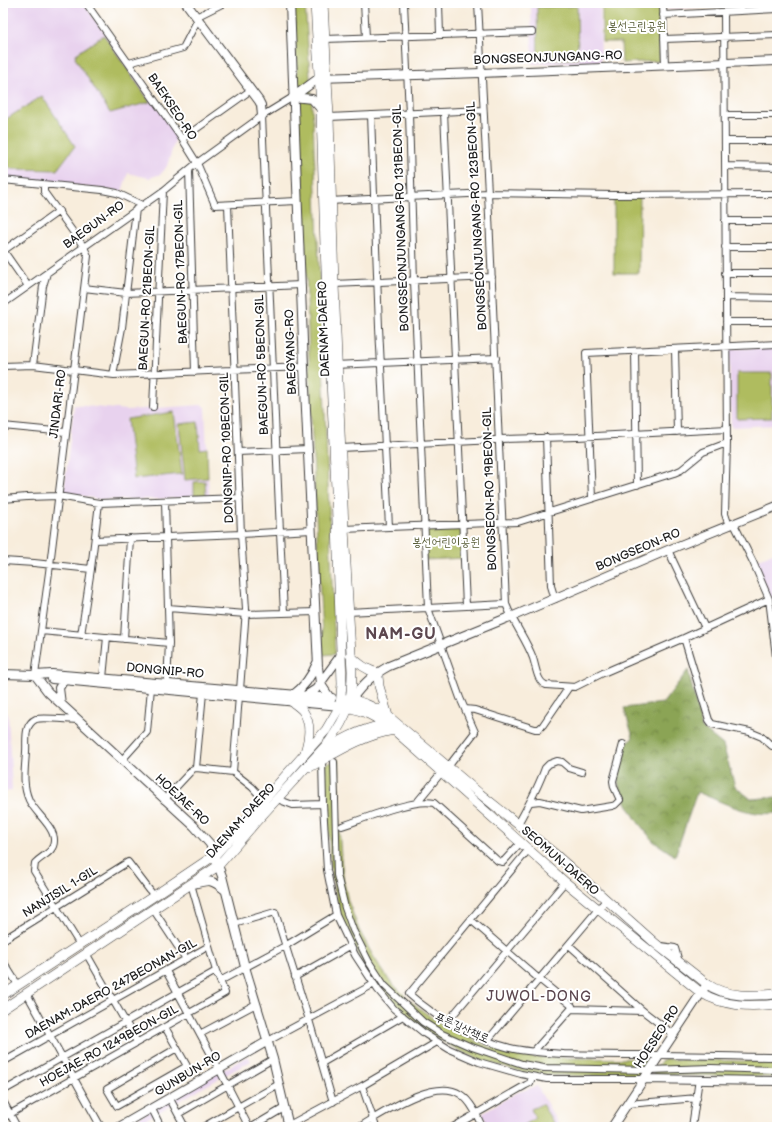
<svg xmlns="http://www.w3.org/2000/svg" width="780" height="1130" viewBox="0 0 780 1130" font-family="'Balsamiq Sans','Poor Story',sans-serif">
	<style>
		.built { fill: #e8d2ee }
		.forest { fill: url(#forest-crowns); stroke: #546038 }
		.park { fill: #afbc5e; stroke: #666c3d }
		.lines { fill: none; stroke-linecap: round; stroke-linejoin: round }
		.street-casing { stroke: #3d3b39; stroke-width: 8 }
		.secondary-casing { stroke: #3d3b39; stroke-width: 10 }
		.primary-casing { stroke: #3d3b39; stroke-width: 10 }
		.street { stroke: #fff; stroke-width: 6 }
		.secondary { stroke: #fff; stroke-width: 8 }
		.primary { stroke: #fff; stroke-width: 9 }
		.labels { text-anchor: middle; dominant-baseline: central; stroke-width: 4; stroke-linejoin: round; paint-order: stroke }
		.park-label { font-size: 12px; fill: #575c36; stroke: #fff }
		.street-label { font-size: 12px; fill: #1c1c1c; stroke: #fff }
		.quarter-label { font-size: 14px; letter-spacing: 1px; fill: #5c474f; stroke: #fff }
		.district-label { font-size: 16px; font-weight: bold; letter-spacing: 1px; fill: #5c474f; stroke: #fff }
	</style>
	<defs>
		<pattern id="forest-crowns" width="20" height="18" patternUnits="userSpaceOnUse"><rect width="20" height="18" fill="#8ba455"/><path d="M2 6a3 3 0 1 1 6 0M12 15a3 3 0 1 1 6 0" fill="none" stroke="#718546"/></pattern>
	</defs>
	<rect width="100%" height="100%" fill="#fff"/>
	<filter id="ink" filterUnits="userSpaceOnUse"><feTurbulence type="fractalNoise" baseFrequency=".025" numOctaves="2"/><feDisplacementMap in="SourceGraphic" scale="8" xChannelSelector="R" yChannelSelector="G"/><feConvolveMatrix kernelMatrix="1 2 1 2 8 2 1 2 1" color-interpolation-filters="sRGB"/></filter>
	<filter id="wash" filterUnits="userSpaceOnUse"><feTurbulence type="fractalNoise" baseFrequency=".012" numOctaves="4" result="noise"/><feDisplacementMap in="SourceGraphic" scale="16" xChannelSelector="R" yChannelSelector="G"/><feGaussianBlur stdDeviation="0.9" result="paint"/><feColorMatrix in="noise" values="0 0 0 0 0 0 0 0 0 0 0 0 0 0 0 0 0 1.4 0 .05"/><feComposite in="paint" operator="in"/></filter>
	<g filter="url(#wash)">
		<rect width="100%" height="100%" fill="#f8eddc"/>
		<!-- built -->
		<path class="built" d="M 3,3 L 83,3 L 177,134 L 167,166 L 161,174 L 149,178 L 128,173 L 122,192 L 3,177 Z
			M 531,3 L 600,3 L 601,62 L 532,64 Z
			M 668,3 L 749,3 L 749,5 L 668,9 Z
			M 777,347 L 777,425 L 731,427 L 729,349 Z
			M 74,405 L 127,410 L 202,405 L 205,407 L 209,496 L 160,499 L 102,500 L 64,492 Z
			M 777,551 L 777,633 L 773,634 L 770,604 L 753,562 Z
			M 3,711 L 8,713 L 12,791 L 3,792 Z
			M 248,1056 L 251,1061 L 132,1127 L 121,1127 Z
			M 537,1086 L 560,1127 L 488,1127 L 482,1113 L 516,1093 Z"/>
		<!-- forest -->
		<path class="forest" d="M 688,670 L 702,728 L 723,745 L 735,786 L 751,799 L 777,797 L 777,813 C 748,817 723,802 697,792 L 675,856 L 653,841 L 637,821 L 627,804 L 618,783 L 619,775 L 627,744 L 633,737 L 624,708 L 663,703 Z"/>
		<!-- park -->
		<path class="park" d="M 294,3 L 305,3 L 313,120 L 335,654 L 323,655 L 311,416 L 304,210 L 299,129 Z
			M 602,3 L 659,3 L 660,61 L 622,63 L 621,42 L 602,42 Z
			M 577,6 L 578,59 L 538,60 L 537,7 Z
			M 104,35 L 150,102 L 110,113 L 75,58 L 76,54 Z
			M 42,96 L 75,146 L 57,170 L 11,169 C 0,160 3,135 3,121 Z
			M 614,195 L 640,197 L 639,273 L 614,273 Z
			M 737,373 L 772,373 L 772,418 L 737,419 Z
			M 174,412 L 182,474 L 134,479 L 127,419 Z
			M 198,422 L 200,449 L 207,448 L 208,478 L 185,480 L 179,424 Z
			M 205,481 L 206,496 L 194,497 L 194,482 Z
			M 462,525 L 464,558 L 426,560 L 424,526 Z
			M 339,760 L 339,825 L 341,858 L 344,883 L 348,901 L 359,930 L 373,956 L 389,980 L 410,1001 L 440,1024 L 452,1030 L 490,1047 L 516,1054 L 534,1057 L 567,1058 L 645,1059 L 647,1062 L 638,1077 L 541,1075 L 524,1073 L 478,1059 L 460,1051 L 423,1030 L 388,998 L 372,979 L 361,962 L 341,919 L 338,907 L 331,868 L 326,797 L 325,764 Z
			M 666,1059 L 777,1062 L 777,1077 L 654,1075 L 653,1073 L 661,1061 Z
			M 542,1104 L 556,1127 L 520,1127 L 535,1118 L 531,1109 Z"/>
	</g>
	<g filter="url(#ink)">
		<g class="lines">
			<defs>
				<path id="street" d="M 86,3 L 182,139 L 197,163 L 215,205 L 297,201
					M 364,3 L 366,37
					M 404,3 L 409,114 L 414,281 L 428,608 L 460,698 L 475,732 L 448,767
					M 439,3 L 440,35
					M 478,3 L 488,193 L 506,604 C 513,623 526,639 533,658 C 536,667 537,682 546,685 L 575,687 L 603,673 L 684,638 L 769,599
					M 663,3 L 665,66
					M 724,12 L 727,443 L 725,514 L 729,526
					M 663,15 L 777,9
					M 325,39 L 532,32
					M 664,39 L 777,35
					M 129,63 L 183,48 L 200,15 L 224,3
					M 444,112 L 466,606
					M 725,115 L 777,115
					M 262,116 L 280,532 L 284,613
					M 329,117 L 483,110
					M 182,139 L 251,90
					M 725,141 L 777,141
					M 725,166 L 777,167
					M 189,170 L 195,372
					M 3,180 L 102,190 L 117,193 L 142,205
					M 329,201 L 488,193 L 614,195 L 777,194
					M 228,205 L 241,534 L 246,609 L 240,690
					M 725,221 L 777,221
					M 725,247 L 777,247
					M 3,250 L 28,286
					M 3,251 L 59,211
					M 725,273 L 777,273
					M 334,284 L 492,277
					M 84,288 L 126,293 L 301,285
					M 726,297 L 777,298
					M 3,304 L 163,191 L 197,163 L 262,116 L 293,97
					M 726,322 L 777,322
					M 675,349 L 677,432
					M 635,351 L 637,485
					M 33,365 L 43,286 L 47,273
					M 334,365 L 496,358
					M 3,366 L 33,365 L 114,375 L 304,367
					M 113,375 L 122,328 L 136,209
					M 153,407 L 163,191
					M 3,426 L 65,432
					M 546,437 L 551,586 L 555,599
					M 341,448 L 494,440 L 499,439 L 577,437 L 727,429
					M 238,452 L 308,449
					M 592,498 L 586,353 L 777,344
					M 3,499 L 27,497 L 58,496 L 99,503 L 240,498
					M 165,501 L 169,643 L 167,683
					M 734,524 L 753,562 L 769,599 L 777,665
					M 389,527 L 518,522 L 674,473 L 681,470 L 703,452 L 727,443
					M 344,529 L 389,527 L 379,327 L 371,115
					M 95,540 L 241,534 L 312,530
					M 668,550 L 705,628
					M 3,561 L 34,563 L 91,569
					M 168,608 L 246,614 L 316,612
					M 348,612 L 506,604
					M 41,631 L 169,643
					M 81,635 L 91,569 L 99,503
					M 684,638 L 709,720 L 712,724 L 750,732 L 762,737 L 772,746 L 777,745
					M 124,639 L 130,538
					M 35,675 L 50,565 L 88,256 L 84,247 L 44,192 L 44,185
					M 103,678 L 107,637
					M 465,709 L 475,710 L 535,729 L 539,729 L 543,725 L 569,687
					M 78,720 C 70,720 43,717 36,719 C 23,725 27,741 26,752 C 25,769 22,784 29,800 C 35,813 55,827 54,841 C 54,852 43,855 35,863 L 34,871 L 80,945
					M 122,760 L 147,732 L 151,688
					M 322,760 L 323,804 L 327,870 L 336,915 L 355,955 L 378,990 L 394,1009 L 425,1034 L 449,1049 L 479,1062 L 521,1074 L 547,1079 L 644,1079
					M 334,762 L 337,875 L 345,908 L 353,930 L 369,962 L 384,985 L 423,1022 L 442,1034 L 469,1046 L 522,1064 L 544,1068 L 649,1070 L 711,1068 L 777,1070
					M 196,768 L 233,772 L 252,787 L 263,799
					M 196,768 L 203,693
					M 233,772 L 239,696
					M 277,799 L 293,805 L 323,804
					M 164,800 L 193,769 L 196,768
					M 531,802 L 540,801 L 581,811 L 612,806 L 615,805 L 620,800 L 614,787 L 613,781 L 623,744
					M 418,803 L 418,801 L 441,773
					M 518,824 C 528,806 538,788 545,768 L 549,764 L 557,761 L 562,762 L 569,768 L 582,772
					M 342,826 C 363,819 414,798 434,803 L 498,861 L 503,862 L 521,842
					M 529,849 L 409,994 C 436,1018 474,1039 510,1048 C 527,1052 546,1053 564,1054 C 596,1055 627,1055 658,1055 C 698,1055 737,1057 777,1057
					M 153,909 L 186,959
					M 471,920 L 539,979 L 572,1006 L 571,1009
					M 234,924 L 275,912 L 309,1020 L 333,1102
					M 3,940 L 128,862 L 154,896
					M 569,945 L 643,1011 L 673,1034
					M 661,946 L 675,948 L 679,962
					M 86,953 L 137,1042
					M 3,961 L 18,985
					M 166,971 L 219,1069 L 249,1127
					M 295,977 L 350,946
					M 220,981 L 285,946 L 336,915
					M 27,994 L 101,1127
					M 448,1021 L 565,882
					M 165,1027 L 187,1066 L 117,1106 L 107,1089 L 177,1048
					M 200,1034 L 256,1004
					M 268,1041 L 374,984
					M 487,1041 L 606,900
					M 533,1052 L 571,1009 L 643,1011
					M 3,1062 L 209,946
					M 322,1063 L 403,1016
					M 362,1086 L 376,1127
					M 3,1091 L 216,971
					M 170,1099 L 185,1127
					M 3,1101 L 17,1127
					M 628,1104 L 697,1098
					M 152,1109 L 161,1127
					M 178,1114 L 273,1059
					M 3,1118 L 225,993 L 216,971 L 191,884
					M 289,1125 L 362,1086 L 437,1042
					M 203,1127 L 279,1084
					M 252,1127 L 284,1108
					M 359,1127 C 382,1114 434,1077 460,1094 C 471,1101 477,1115 482,1127
					M 453,1127 L 526,1085 L 530,1083 L 532,1077
					M 692,1127 L 699,1079"/>
				<path id="secondary" d="M 186,3 L 259,101 L 261,105 L 262,116
					M 290,3 L 304,367 L 318,667 L 320,683 L 330,698
					M 293,97 L 319,78 L 481,73 L 777,61
					M 293,97 L 312,99 L 321,109
					M 3,674 L 35,675 L 52,674 L 332,698
					M 35,675 L 48,692 L 194,826 L 210,844 L 222,876 L 245,967 L 273,1059 L 289,1127
					M 52,679 L 340,706
					M 293,695 C 304,687 312,675 317,663
					M 305,696 L 316,689 L 341,655
					M 351,700 C 364,683 371,676 389,666 L 507,618 L 511,617 L 668,550 L 777,506
					M 61,704 L 59,688 L 64,680
					M 194,884 C 210,879 212,880 225,890
					M 644,1079 L 777,1081
					M 119,1127 L 268,1041
					M 612,1127 L 707,984"/>
				<path id="primary" d="M 350,655 C 358,664 365,669 377,673
					M 378,676 L 379,686 L 388,716
					M 346,699 C 362,701 375,707 388,716 L 479,793 L 555,854 L 656,944 L 707,984 C 727,998 753,996 777,994
					M 291,701 C 295,704 300,707 303,711 C 312,724 309,739 305,752
					M 343,706 C 367,711 375,717 394,730 L 565,882 L 700,992 C 724,1007 751,1007 777,1004
					M 326,750 C 344,738 365,727 387,725
					M 310,767 C 337,752 363,735 394,730
					M 3,995 L 154,896 L 215,855 L 326,730 L 340,706 L 342,684 L 336,489 L 325,247 L 321,109 L 315,3
					M 3,1009 L 218,866 L 255,823 L 329,742 C 348,715 352,704 352,671 L 344,529 L 334,284 L 329,117 L 323,3"/>
			</defs>
			<!-- street casing -->
			<use href="#street" class="street-casing"/>
			<!-- secondary casing -->
			<use href="#secondary" class="secondary-casing"/>
			<!-- primary casing -->
			<use href="#primary" class="primary-casing"/>
			<!-- street -->
			<use href="#street" class="street"/>
			<!-- secondary -->
			<use href="#secondary" class="secondary"/>
			<!-- primary -->
			<use href="#primary" class="primary"/>
		</g>
	</g>
	<g class="labels">
		<!-- park labels -->
		<g class="park-label">
			<text x="637" y="26">봉선근린공원</text>
			<text x="446" y="542">봉선어린이공원</text>
		</g>
		<!-- street labels -->
		<g class="street-label">
			<text transform="translate(548 58) rotate(-2)">BONGSEONJUNGANG-RO</text>
			<text transform="translate(172 107) rotate(56)">BAEKSEO-RO</text>
			<text transform="translate(477 216) rotate(-93)">BONGSEONJUNGANG-RO 123BEON-GIL</text>
			<text transform="translate(401 218) rotate(-92)">BONGSEONJUNGANG-RO 131BEON-GIL</text>
			<text transform="translate(94 225) rotate(-36)">BAEGUN-RO</text>
			<text transform="translate(181 272) rotate(-92)">BAEGUN-RO 17BEON-GIL</text>
			<text transform="translate(147 298) rotate(-87)">BAEGUN-RO 21BEON-GIL</text>
			<text transform="translate(324 329) rotate(-92)">DAENAM-DAERO</text>
			<text transform="translate(291 352) rotate(-92)">BAEGYANG-RO</text>
			<text transform="translate(262 365) rotate(-92)">BAEGUN-RO 5BEON-GIL</text>
			<text transform="translate(58 404) rotate(-83)">JINDARI-RO</text>
			<text transform="translate(227 448) rotate(-92)">DONGNIP-RO 10BEON-GIL</text>
			<text transform="translate(490 489) rotate(-92)">BONGSEON-RO 19BEON-GIL</text>
			<text transform="translate(638 550) rotate(-23)">BONGSEON-RO</text>
			<text transform="translate(165 671) rotate(5)">DONGNIP-RO</text>
			<text transform="translate(182 800) rotate(43)">HOEJAE-RO</text>
			<text transform="translate(241 821) rotate(-48)">DAENAM-DAERO</text>
			<text transform="translate(560 861) rotate(41)">SEOMUN-DAERO</text>
			<text transform="translate(60 892) rotate(-32)">NANJISIL 1-GIL</text>
			<text transform="translate(111 989) rotate(-29)">DAENAM-DAERO 247BEONAN-GIL</text>
			<text transform="translate(462 1028) rotate(24)">푸른길산책로</text>
			<text transform="translate(657 1037) rotate(-57)">HOESEO-RO</text>
			<text transform="translate(109 1046) rotate(-29)">HOEJAE-RO 1249BEON-GIL</text>
			<text transform="translate(188 1074) rotate(-31)">GUNBUN-RO</text>
		</g>
		<!-- quarter labels -->
		<g class="quarter-label">
			<text x="539" y="996">JUWOL-DONG</text>
		</g>
		<!-- district labels -->
		<g class="district-label">
			<text x="401" y="634">NAM-GU</text>
		</g>
	</g>
	<!-- margin -->
	<rect width="780" height="1130" fill="none" stroke="#fff" stroke-width="16"/>
</svg>
